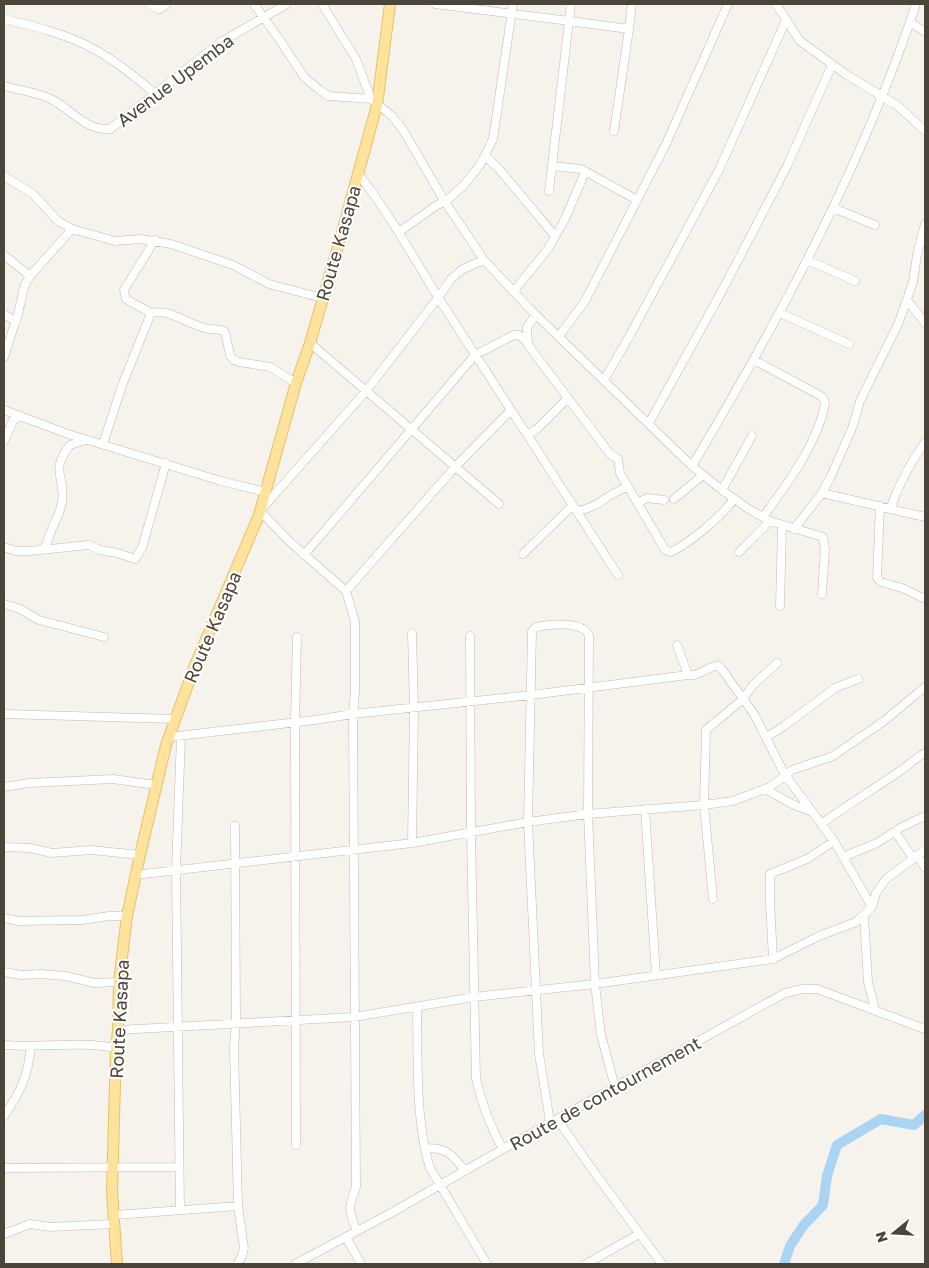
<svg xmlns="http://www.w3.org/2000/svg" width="929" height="1268" viewBox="0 0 929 1268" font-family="'Golos Text',sans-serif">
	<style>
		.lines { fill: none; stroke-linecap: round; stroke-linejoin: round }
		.river { stroke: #a9d4f2; stroke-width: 10 }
		.minor-casing { stroke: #c2bbae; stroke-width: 9 }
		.major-casing { stroke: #e6c16a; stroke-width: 12 }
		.minor { stroke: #fff; stroke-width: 8 }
		.major { stroke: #ffe39c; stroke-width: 10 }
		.labels { text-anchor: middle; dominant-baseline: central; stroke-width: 4; stroke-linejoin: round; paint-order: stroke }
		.street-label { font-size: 18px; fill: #4b4439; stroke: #fff }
	</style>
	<rect width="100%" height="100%" fill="#f6f3ec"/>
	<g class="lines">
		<!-- river -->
		<path class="river" d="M 784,1264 L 790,1246 L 803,1226 L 823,1205 L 827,1176 L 837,1145 L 881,1119 L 914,1125 L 925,1115"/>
		<defs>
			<path id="minor" d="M 150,4 L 158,9 L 160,9 L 167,4
				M 254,4 L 279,39 L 304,77 L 321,91 L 329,96 L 371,99 L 392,116 L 403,130 L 445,202 L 484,260 L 532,311 L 692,466 L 722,490 L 747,508 L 770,521 L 823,537 L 825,549 L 822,594
				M 322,4 L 356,59 L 371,99
				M 435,4 L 569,21 L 571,4
				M 776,4 L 800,41 L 847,75 L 898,106 L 925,131
				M 4,19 C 33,26 66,34 92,48 C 116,61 135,77 156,94
				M 910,22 L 925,32
				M 4,86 C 18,90 35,92 49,98 C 69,107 85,131 110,129 L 221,42 L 287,4
				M 614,131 L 629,29 L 632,4
				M 485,156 L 499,169 L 555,236
				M 552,166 L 581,169 L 637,200
				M 359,175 C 391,215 415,261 443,305 C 501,395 560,485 618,575
				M 4,176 L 33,194 L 58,221 L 72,229 L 115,241 L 141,239 L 171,244 L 233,265 L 269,284 L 322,298
				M 549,191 L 569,21 L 629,29
				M 833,208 L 875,225
				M 399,232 L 437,205 L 445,202 L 463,186 L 480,165 L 493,139 L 513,4
				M 155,240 L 124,290 L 126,299 L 151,313 C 171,308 189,326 209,329 C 215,330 219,328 225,332 L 230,355 L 234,360 L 239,362 L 270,367 L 296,383
				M 4,255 L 30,276
				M 807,260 L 855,281
				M 513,292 L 548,249 L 565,219 L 585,172
				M 907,300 L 925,323
				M 780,313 L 849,344
				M 4,314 L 16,322
				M 536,315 L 527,327 L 528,345 L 610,454 L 618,459 L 620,473 L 665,550 L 671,552 C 691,542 721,517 734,499
				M 559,336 L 585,301 L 666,144 L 728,4
				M 310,343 L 499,504
				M 4,357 L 18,314 L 24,287 L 30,276 L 72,229
				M 754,360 L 821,396 L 824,400 L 825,405 C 816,446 787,484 763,517
				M 604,380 L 630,335 L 719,170 L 786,20
				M 4,410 L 68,434 L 221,481 L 266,492
				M 649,423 L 722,291 L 787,166 L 832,65
				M 527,435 L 537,429 L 568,398
				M 4,441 L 13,421 L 19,416
				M 103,444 L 123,383 L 151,313
				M 692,466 C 780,318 862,167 916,4
				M 722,490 L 752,436
				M 822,493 L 925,517
				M 674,499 L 703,475
				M 637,503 L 647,498 L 664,500
				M 880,506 L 877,578 L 881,582 L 902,588 L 925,599
				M 890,509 C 899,484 910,463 925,442
				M 577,511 C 597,509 609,492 628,487
				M 794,529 L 822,493 L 830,478 L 853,426 L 860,401 L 899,322 L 913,282 L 917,255 L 925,224
				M 4,547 L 16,551 L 30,551 L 89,545 L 100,550 L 117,553 L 135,559 L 142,548 L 166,463
				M 43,549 L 47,543 C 50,529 60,516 62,502 C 66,476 49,472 70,445 L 86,440
				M 739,552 L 770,521
				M 523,554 L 573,505
				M 304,555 L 475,355 L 514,335 L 519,335 L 527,342
				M 346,591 L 455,467 L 511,410
				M 4,604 L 20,609 L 39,620 L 104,637
				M 780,606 L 782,525
				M 412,633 L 414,708 L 412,843
				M 470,636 L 471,833 L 476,1079 C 482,1103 490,1127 503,1149
				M 677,645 L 688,675 C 700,677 708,665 719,666 L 723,671 L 754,714 L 785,775 L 834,841 L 872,907
				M 4,714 L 175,719
				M 169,737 L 315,720 L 353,714 L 531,695 L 688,675
				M 767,737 L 784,726 L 835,688 L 858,679
				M 4,787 L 29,783 L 113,779 L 156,785
				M 765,789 L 792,804 L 810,811
				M 645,809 L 656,975
				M 821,824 C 847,805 874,789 900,771 C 909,765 915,758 925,753
				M 235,826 L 236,1024 L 234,1047 L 238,1206
				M 895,832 L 913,858
				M 4,847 L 30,848 L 52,853 L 91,850 L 140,855
				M 917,855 L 925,868
				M 843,857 L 877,843 L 902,827 L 925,816
				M 135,875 L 412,843 L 528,822 L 588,814 L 704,805 L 733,801 L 770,787 L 792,770 L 833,756 L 884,721 L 925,687
				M 713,899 L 704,805 L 706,730 L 743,699 L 753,685 L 777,663
				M 864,916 L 868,982 L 875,1009
				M 4,918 L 18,921 L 82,920 L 109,916 L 127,916
				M 773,959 L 770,901 L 770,874 L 807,859 L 834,841
				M 4,972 L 21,975 L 40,974 L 65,976 L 95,983 L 119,982
				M 417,1007 C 418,1056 415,1121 430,1168 L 487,1264
				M 118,1030 L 354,1017 L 474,997 L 595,984 L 773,959 L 819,936 L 856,922 L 872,907 L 876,893 L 886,879 L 925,850
				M 4,1045 C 41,1048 78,1041 116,1048
				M 4,1116 C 21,1091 28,1076 31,1046
				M 557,1119 L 597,1176 L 662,1264
				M 550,1122 L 539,1054 L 528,822 L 532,631 L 536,627 C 549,624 582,621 589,635 L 588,814 L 595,984 L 601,1035 L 615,1087
				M 296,1145 L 295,722 L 297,637
				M 425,1148 C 447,1148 451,1153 465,1171
				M 4,1168 L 179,1167
				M 180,1210 L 176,869 L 181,737
				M 114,1215 L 238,1206 L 244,1248 L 242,1256 L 237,1264
				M 357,1231 C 348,1210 348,1208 356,1187 L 353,714 L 355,693 L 355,622 L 346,591 L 289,541 L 260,511 L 366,391 L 438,298 L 451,279 L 463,269 L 484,260
				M 4,1234 L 30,1224 L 50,1227 L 114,1224
				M 346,1237 L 361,1264
				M 295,1264 L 391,1213 L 503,1149 L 785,993 L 803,989 L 817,989 L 925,1029
				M 586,1264 L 639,1234"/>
			<path id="major" d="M 117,1264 L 112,1191 L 116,1048 L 118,1030 L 119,982 L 127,916 L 140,855 L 166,745 L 195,665 L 259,515 L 296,383 L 310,343 L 339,243 L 377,105 L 390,4"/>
		</defs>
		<!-- minor casing -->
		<use href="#minor" class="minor-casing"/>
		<!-- major casing -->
		<use href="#major" class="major-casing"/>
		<!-- minor -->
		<use href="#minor" class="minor"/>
		<!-- major -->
		<use href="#major" class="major"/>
	</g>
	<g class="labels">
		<!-- street labels -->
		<g class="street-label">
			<text transform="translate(175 80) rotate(-37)">Avenue Upemba</text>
			<text transform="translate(338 243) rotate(-74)">Route Kasapa</text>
			<text transform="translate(212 627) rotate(-67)">Route Kasapa</text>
			<text transform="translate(119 1019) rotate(-87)">Route Kasapa</text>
			<text transform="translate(605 1093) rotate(-29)">Route de contournement</text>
		</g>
	</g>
	<!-- border -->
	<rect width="929" height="1268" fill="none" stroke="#4b4439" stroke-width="10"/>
	<!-- north arrow -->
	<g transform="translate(894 1233) rotate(252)" stroke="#ffffff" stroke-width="4" paint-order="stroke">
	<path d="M0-4L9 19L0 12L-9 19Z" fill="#4b4439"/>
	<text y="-8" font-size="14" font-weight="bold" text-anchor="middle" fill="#4b4439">N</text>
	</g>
</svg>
